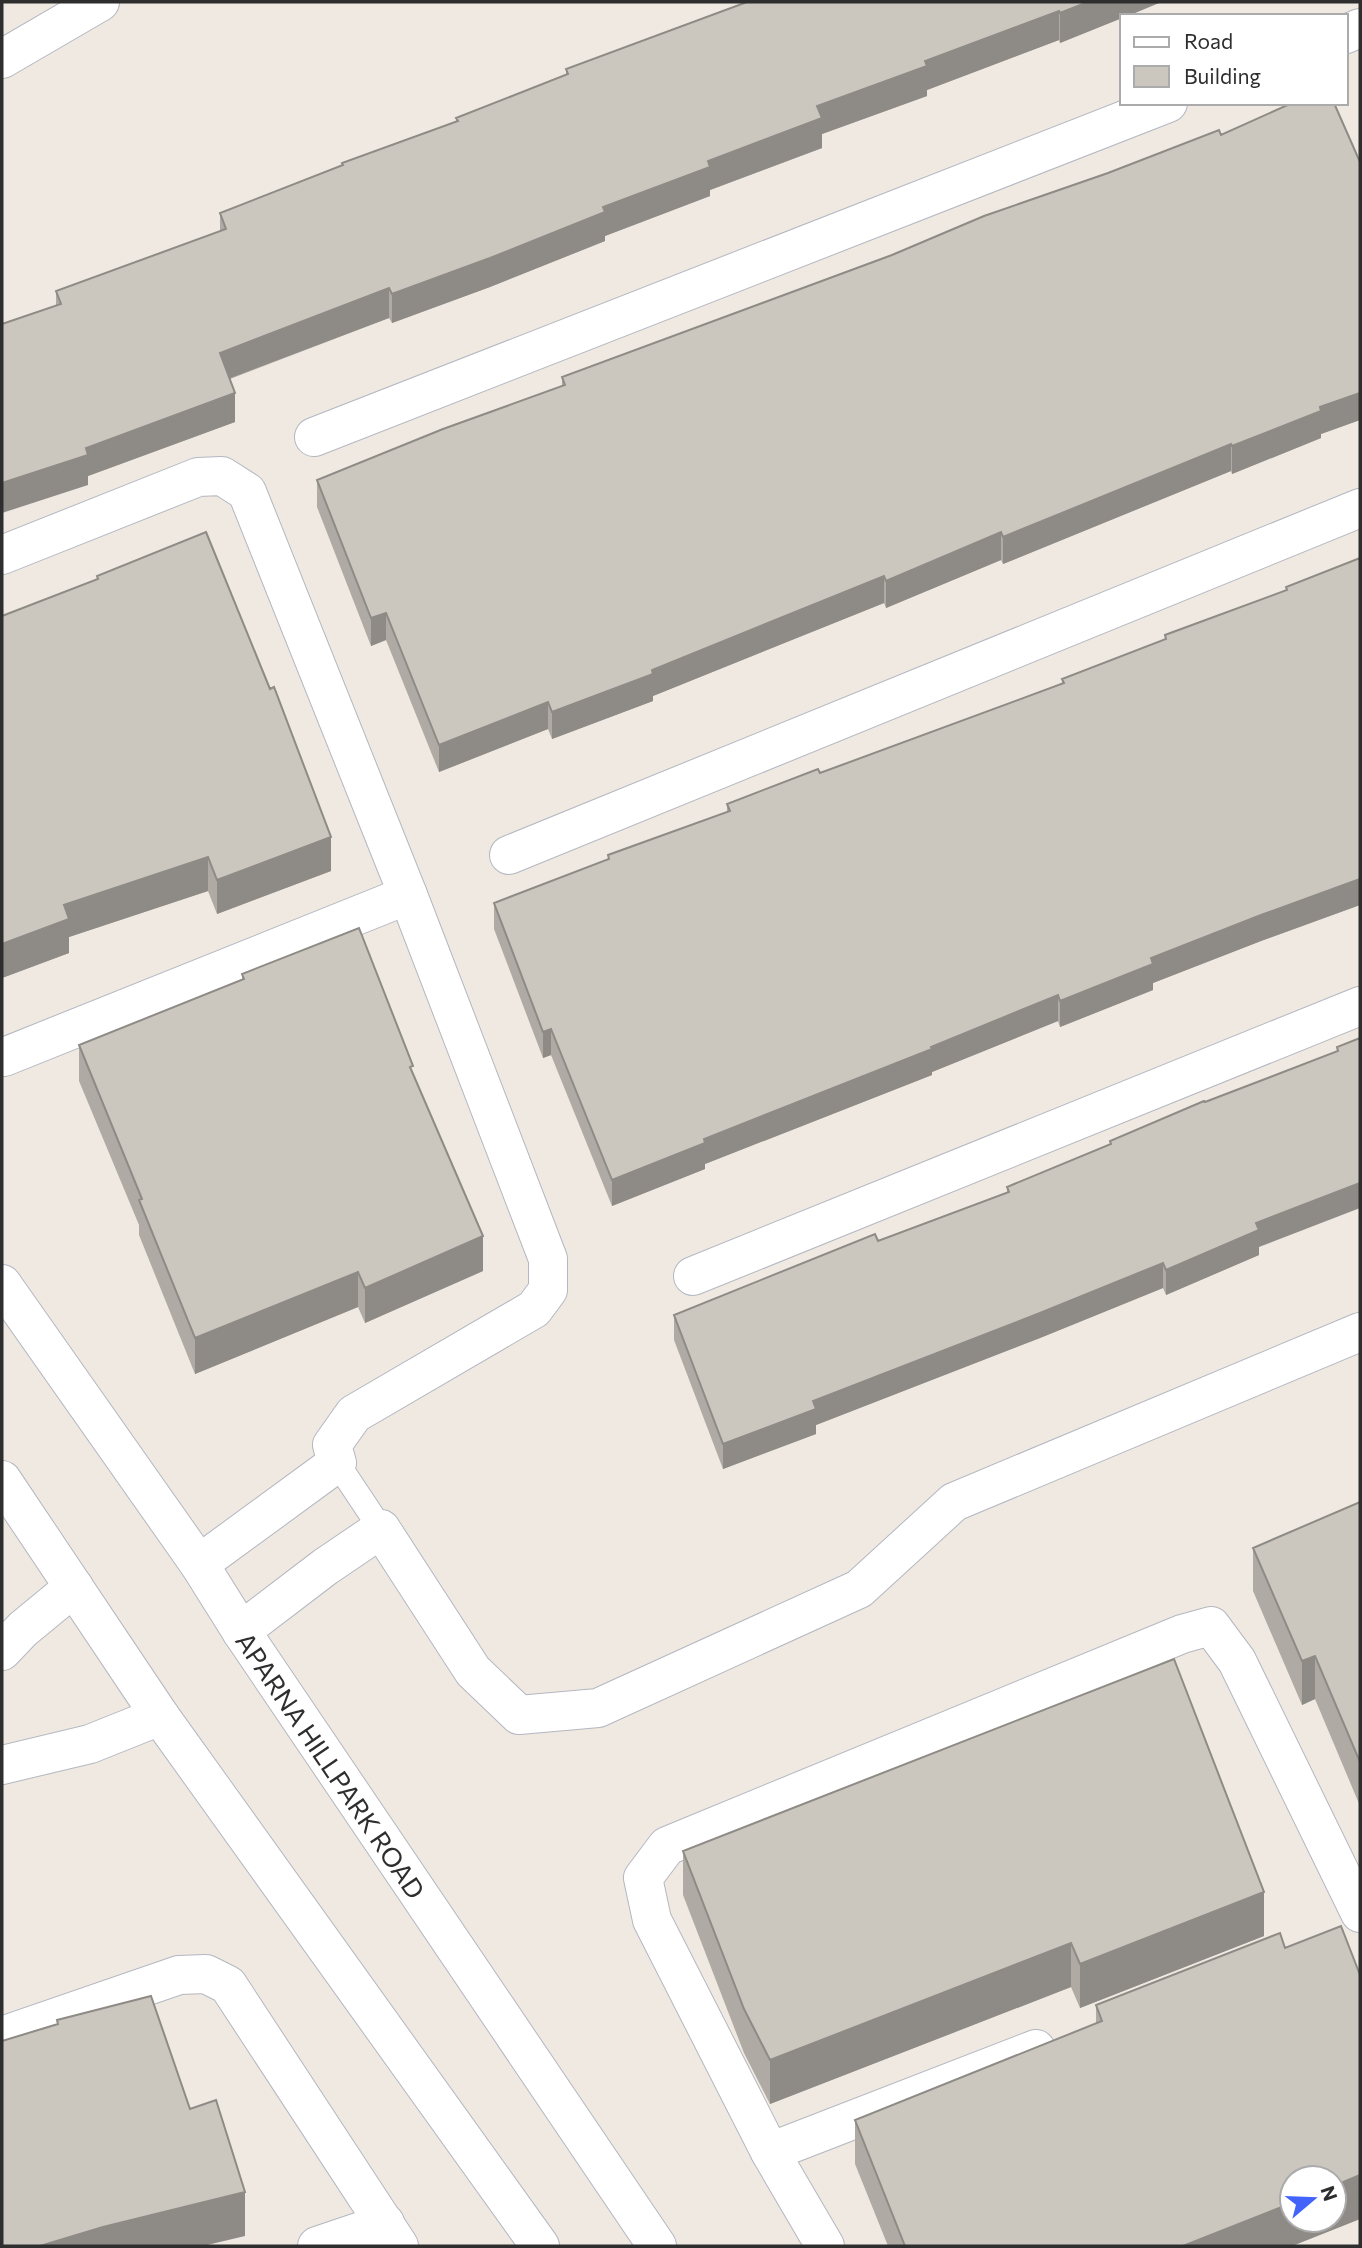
<svg xmlns="http://www.w3.org/2000/svg" width="1362" height="2248" viewBox="0 0 1362 2248" font-family="Commissioner,sans-serif">
	<style>
		.lines { fill: none; stroke-linecap: round; stroke-linejoin: round }
		.lane-casing { stroke: #b4b7c1; stroke-width: 26 }
		.street-casing { stroke: #b4b7c1; stroke-width: 40 }
		.lane { stroke: #fff; stroke-width: 24 }
		.street { stroke: #fff; stroke-width: 38 }
		.wall { fill: #afaba4 }
		.shaded-wall { fill: #8e8b86 }
		.building { fill: #cbc7bf; stroke: #8e8b86; stroke-width: 2 }
		.labels { text-anchor: middle; dominant-baseline: central; stroke-width: 5; stroke-linejoin: round; paint-order: stroke }
		.street-label { font-size: 26px; fill: #2e2e2e; stroke: #fff }
	</style>
	<rect width="100%" height="100%" fill="#efe9e1"/>
	<g class="lines">
		<defs>
			<path id="lane" d="M 337,1463 L 381,1529"/>
			<g id="street">
				<path d="M 1346,34 L 1360,28"/>
				<path d="M 2,59 L 100,2"/>
				<path d="M 314,437 L 1168,103"/>
				<path d="M 2,555 L 198,477 L 222,476 L 247,492 L 408,895 L 548,1259 L 548,1290 L 534,1309 L 354,1414 L 332,1445 L 337,1463 L 199,1564"/>
				<path d="M 509,855 L 1360,508"/>
				<path d="M 4,1057 L 408,895"/>
				<path d="M 693,1276 L 1360,1006"/>
				<path id="s1" d="M 2,1284 L 199,1564 L 241,1631 L 657,2246"/>
				<path d="M 2,1480 L 160,1716 L 540,2246"/>
				<path d="M 241,1631 L 325,1567 L 381,1529 L 473,1671 L 519,1715 L 598,1708 L 859,1589 L 954,1502 L 1360,1332"/>
				<path d="M 2,1651 L 23,1629 L 74,1587"/>
				<path d="M 2,1765 L 90,1744 L 160,1716"/>
				<path d="M 2,2036 L 179,1975 L 206,1974 L 228,1985 L 399,2246"/>
				<path d="M 770,2152 L 1036,2049"/>
				<path d="M 317,2246 L 385,2223"/>
				<path d="M 825,2246 L 770,2152 L 652,1920 L 643,1878 L 667,1846 L 1182,1634 L 1211,1626 L 1237,1661 L 1360,1913"/>
			</g>
		</defs>
		<!-- lane casing -->
		<use href="#lane" class="lane-casing"/>
		<!-- street casing -->
		<use href="#street" class="street-casing"/>
		<!-- lane -->
		<use href="#lane" class="lane"/>
		<!-- street -->
		<use href="#street" class="street"/>
	</g>
	<!-- wall -->
	<path class="wall" d="M 747,2 L 1159,2 L 1159,3 L 1122,16 L 1122,18 L 1060,43 L 1059,40 L 927,90 L 927,96 L 822,134 L 822,148 L 710,190 L 710,196 L 605,236 L 605,241 L 490,287 L 392,323 L 389,318 L 230,379 L 235,422 L 88,476 L 88,485 L 56,306 L 56,291 L 220,231 L 220,213 L 342,165 L 342,163 L 456,122 L 456,118 L 566,75 L 566,69 Z
		M 1221,135 L 1360,162 L 1360,420 L 1321,434 L 1321,438 L 1232,474 L 1231,471 L 1003,564 L 1001,560 L 886,608 L 884,603 L 653,696 L 653,701 L 552,739 L 548,729 L 439,772 L 386,640 L 371,646 L 317,507 L 317,480 L 562,386 L 562,377 Z
		M 1360,558 L 1360,905 L 1261,941 L 1153,983 L 1153,990 L 1060,1027 L 1058,1021 L 932,1072 L 932,1075 L 705,1164 L 705,1169 L 612,1206 L 551,1055 L 543,1058 L 494,929 L 494,903 L 608,860 L 608,855 L 727,812 L 727,804 L 820,773 L 1062,684 L 1062,679 L 1165,640 L 1165,635 L 1286,590 L 1286,587 Z
		M 97,576 L 331,871 L 217,914 L 208,891 L 69,937 L 69,953 L 2,978 L 2,616 L 97,580 Z
		M 242,974 L 413,1074 L 483,1271 L 365,1323 L 358,1307 L 195,1374 L 139,1235 L 139,1225 L 79,1081 L 79,1045 L 242,979 Z
		M 1360,1038 L 1259,1247 L 1259,1255 L 1166,1295 L 1163,1288 L 1040,1338 L 816,1425 L 816,1434 L 723,1469 L 674,1340 L 674,1315 L 878,1241 L 1007,1193 L 1007,1187 L 1110,1144 L 1110,1141 L 1205,1102 L 1337,1052 L 1337,1047 Z
		M 1360,1502 L 1360,1806 L 1315,1699 L 1302,1705 L 1253,1591 L 1253,1548 Z
		M 683,1851 L 1264,1936 L 1080,2008 L 1071,1987 L 770,2104 L 744,2053 L 683,1895 Z
		M 1285,1948 L 1360,1975 L 1360,2219 L 1292,2246 L 888,2246 L 855,2164 L 855,2120 L 1096,2024 L 1096,2005 Z"/>
	<!-- shaded-wall -->
	<path class="shaded-wall" d="M 1088,2 L 1159,2 L 1159,3 L 1128,16 L 1122,16 L 1122,18 L 1060,43 L 1060,13 Z
		M 1059,11 L 1059,40 L 927,90 L 927,96 L 822,134 L 822,148 L 710,190 L 710,196 L 605,236 L 605,241 L 490,287 L 392,323 L 392,294 L 603,207 L 708,161 L 817,106 L 925,61 Z
		M 389,288 L 389,318 L 220,382 L 220,353 Z
		M 235,393 L 235,422 L 88,476 L 88,485 L 2,513 L 2,483 L 86,448 Z
		M 1360,393 L 1360,420 L 1321,434 L 1321,438 L 1232,474 L 1232,446 L 1320,407 Z
		M 1231,444 L 1231,471 L 1003,564 L 1003,537 Z
		M 1001,532 L 1001,560 L 886,608 L 886,581 Z
		M 884,576 L 884,603 L 653,696 L 653,701 L 552,739 L 552,712 L 652,670 Z
		M 386,613 L 386,640 L 371,646 L 371,618 Z
		M 548,702 L 548,729 L 439,772 L 439,745 Z
		M 331,837 L 331,871 L 217,914 L 217,880 Z
		M 208,857 L 208,891 L 69,937 L 69,953 L 2,978 L 2,944 L 64,905 Z
		M 1360,879 L 1360,905 L 1261,941 L 1153,983 L 1153,990 L 1060,1027 L 1060,1001 L 1151,958 L 1261,915 Z
		M 1058,995 L 1058,1021 L 932,1072 L 932,1075 L 705,1164 L 705,1169 L 612,1206 L 612,1180 L 704,1139 Z
		M 551,1029 L 551,1055 L 543,1058 L 543,1032 Z
		M 1360,1183 L 1360,1208 L 1259,1247 L 1259,1255 L 1166,1295 L 1166,1270 L 1256,1223 Z
		M 483,1236 L 483,1271 L 365,1323 L 365,1288 Z
		M 1163,1263 L 1163,1288 L 1040,1338 L 816,1425 L 816,1434 L 723,1469 L 723,1444 L 813,1401 Z
		M 358,1272 L 358,1307 L 195,1374 L 195,1338 Z
		M 1315,1656 L 1315,1699 L 1302,1705 L 1302,1661 Z
		M 1264,1892 L 1264,1936 L 1080,2008 L 1080,1964 Z
		M 1071,1943 L 1071,1987 L 770,2104 L 770,2060 Z
		M 1360,2175 L 1360,2219 L 1292,2246 L 1183,2246 L 1292,2203 L 1292,2220 L 1334,2220 L 1334,2186 Z
		M 245,2192 L 245,2236 L 203,2246 L 40,2246 L 103,2227 Z"/>
	<!-- building -->
	<path class="building" d="M 747,2 L 1088,2 L 1060,13 L 1059,11 L 925,61 L 927,66 L 817,106 L 822,118 L 708,161 L 710,167 L 603,207 L 605,212 L 490,258 L 392,294 L 389,288 L 220,353 L 235,393 L 86,448 L 88,455 L 2,483 L 2,324 L 61,304 L 56,291 L 226,229 L 220,213 L 343,165 L 342,163 L 458,121 L 456,118 L 568,74 L 566,69 Z
		M 1292,103 L 1334,103 L 1360,162 L 1360,393 L 1320,407 L 1321,411 L 1232,446 L 1231,444 L 1003,537 L 1001,532 L 886,581 L 884,576 L 652,670 L 653,674 L 552,712 L 548,702 L 439,745 L 386,613 L 371,618 L 317,480 L 443,429 L 565,385 L 562,377 L 892,255 L 984,216 L 1108,173 L 1219,130 L 1221,135 Z
		M 206,532 L 270,689 L 274,687 L 331,837 L 217,880 L 208,857 L 64,905 L 69,919 L 2,944 L 2,616 L 98,579 L 97,576 Z
		M 1360,558 L 1360,879 L 1261,915 L 1151,958 L 1153,964 L 1060,1001 L 1058,995 L 931,1047 L 932,1049 L 704,1139 L 705,1143 L 612,1180 L 551,1029 L 543,1032 L 494,903 L 609,859 L 608,855 L 730,811 L 727,804 L 818,769 L 820,773 L 1064,683 L 1062,679 L 1166,639 L 1165,635 L 1287,590 L 1286,587 Z
		M 359,928 L 413,1066 L 410,1067 L 483,1236 L 365,1288 L 358,1272 L 195,1338 L 139,1200 L 142,1199 L 79,1045 L 244,979 L 242,974 Z
		M 1360,1038 L 1360,1183 L 1256,1223 L 1259,1230 L 1166,1270 L 1163,1263 L 1040,1313 L 813,1401 L 816,1409 L 723,1444 L 674,1315 L 875,1234 L 878,1241 L 1009,1192 L 1007,1187 L 1111,1144 L 1110,1141 L 1204,1101 L 1205,1102 L 1338,1051 L 1337,1047 Z
		M 1360,1502 L 1360,1762 L 1315,1656 L 1302,1661 L 1253,1548 Z
		M 1174,1659 L 1264,1892 L 1080,1964 L 1071,1943 L 770,2060 L 744,2009 L 683,1851 Z
		M 1341,1926 L 1360,1975 L 1360,2175 L 1334,2186 L 1334,2178 L 1292,2178 L 1292,2203 L 1183,2246 L 905,2246 L 855,2120 L 1102,2021 L 1096,2005 L 1280,1933 L 1285,1948 Z
		M 151,1996 L 190,2109 L 216,2100 L 245,2192 L 103,2227 L 40,2246 L 2,2246 L 2,2041 L 58,2024 L 57,2020 Z"/>
	<g class="labels">
		<!-- street labels -->
		<g class="street-label">
			<text stroke="none"><textPath href="#s1" startOffset="583">APARNA HILLPARK ROAD</textPath></text>
		</g>
	</g>
	<!-- border -->
	<rect width="1362" height="2248" fill="none" stroke="#2e2e2e" stroke-width="7"/>
	<!-- legend -->
	<rect x="1120" y="14" width="228" height="91" fill="#ffffff" stroke="#ababab" stroke-width="2"/>
	<rect x="1134" y="37" width="35" height="10" fill="#ffffff" stroke="#ababab" stroke-width="2"/>
	<text x="1184" y="49" font-size="21" fill="#2e2e2e">Road</text>
	<rect x="1134" y="66" width="35" height="21" fill="#cbc7bf" stroke="#ababab" stroke-width="2"/>
	<text x="1184" y="84" font-size="21" fill="#2e2e2e">Building</text>
	<!-- north arrow -->
	<g transform="translate(1313 2199) rotate(71)"><circle r="33" fill="#ffffff" stroke="#ababab" stroke-width="2"/>
	<path d="M0-5L12 26L0 18L-12 26Z" fill="#4264fb"/>
	<text y="-10" font-size="19" font-weight="bold" text-anchor="middle" fill="#2e2e2e">N</text>
	</g>
</svg>
